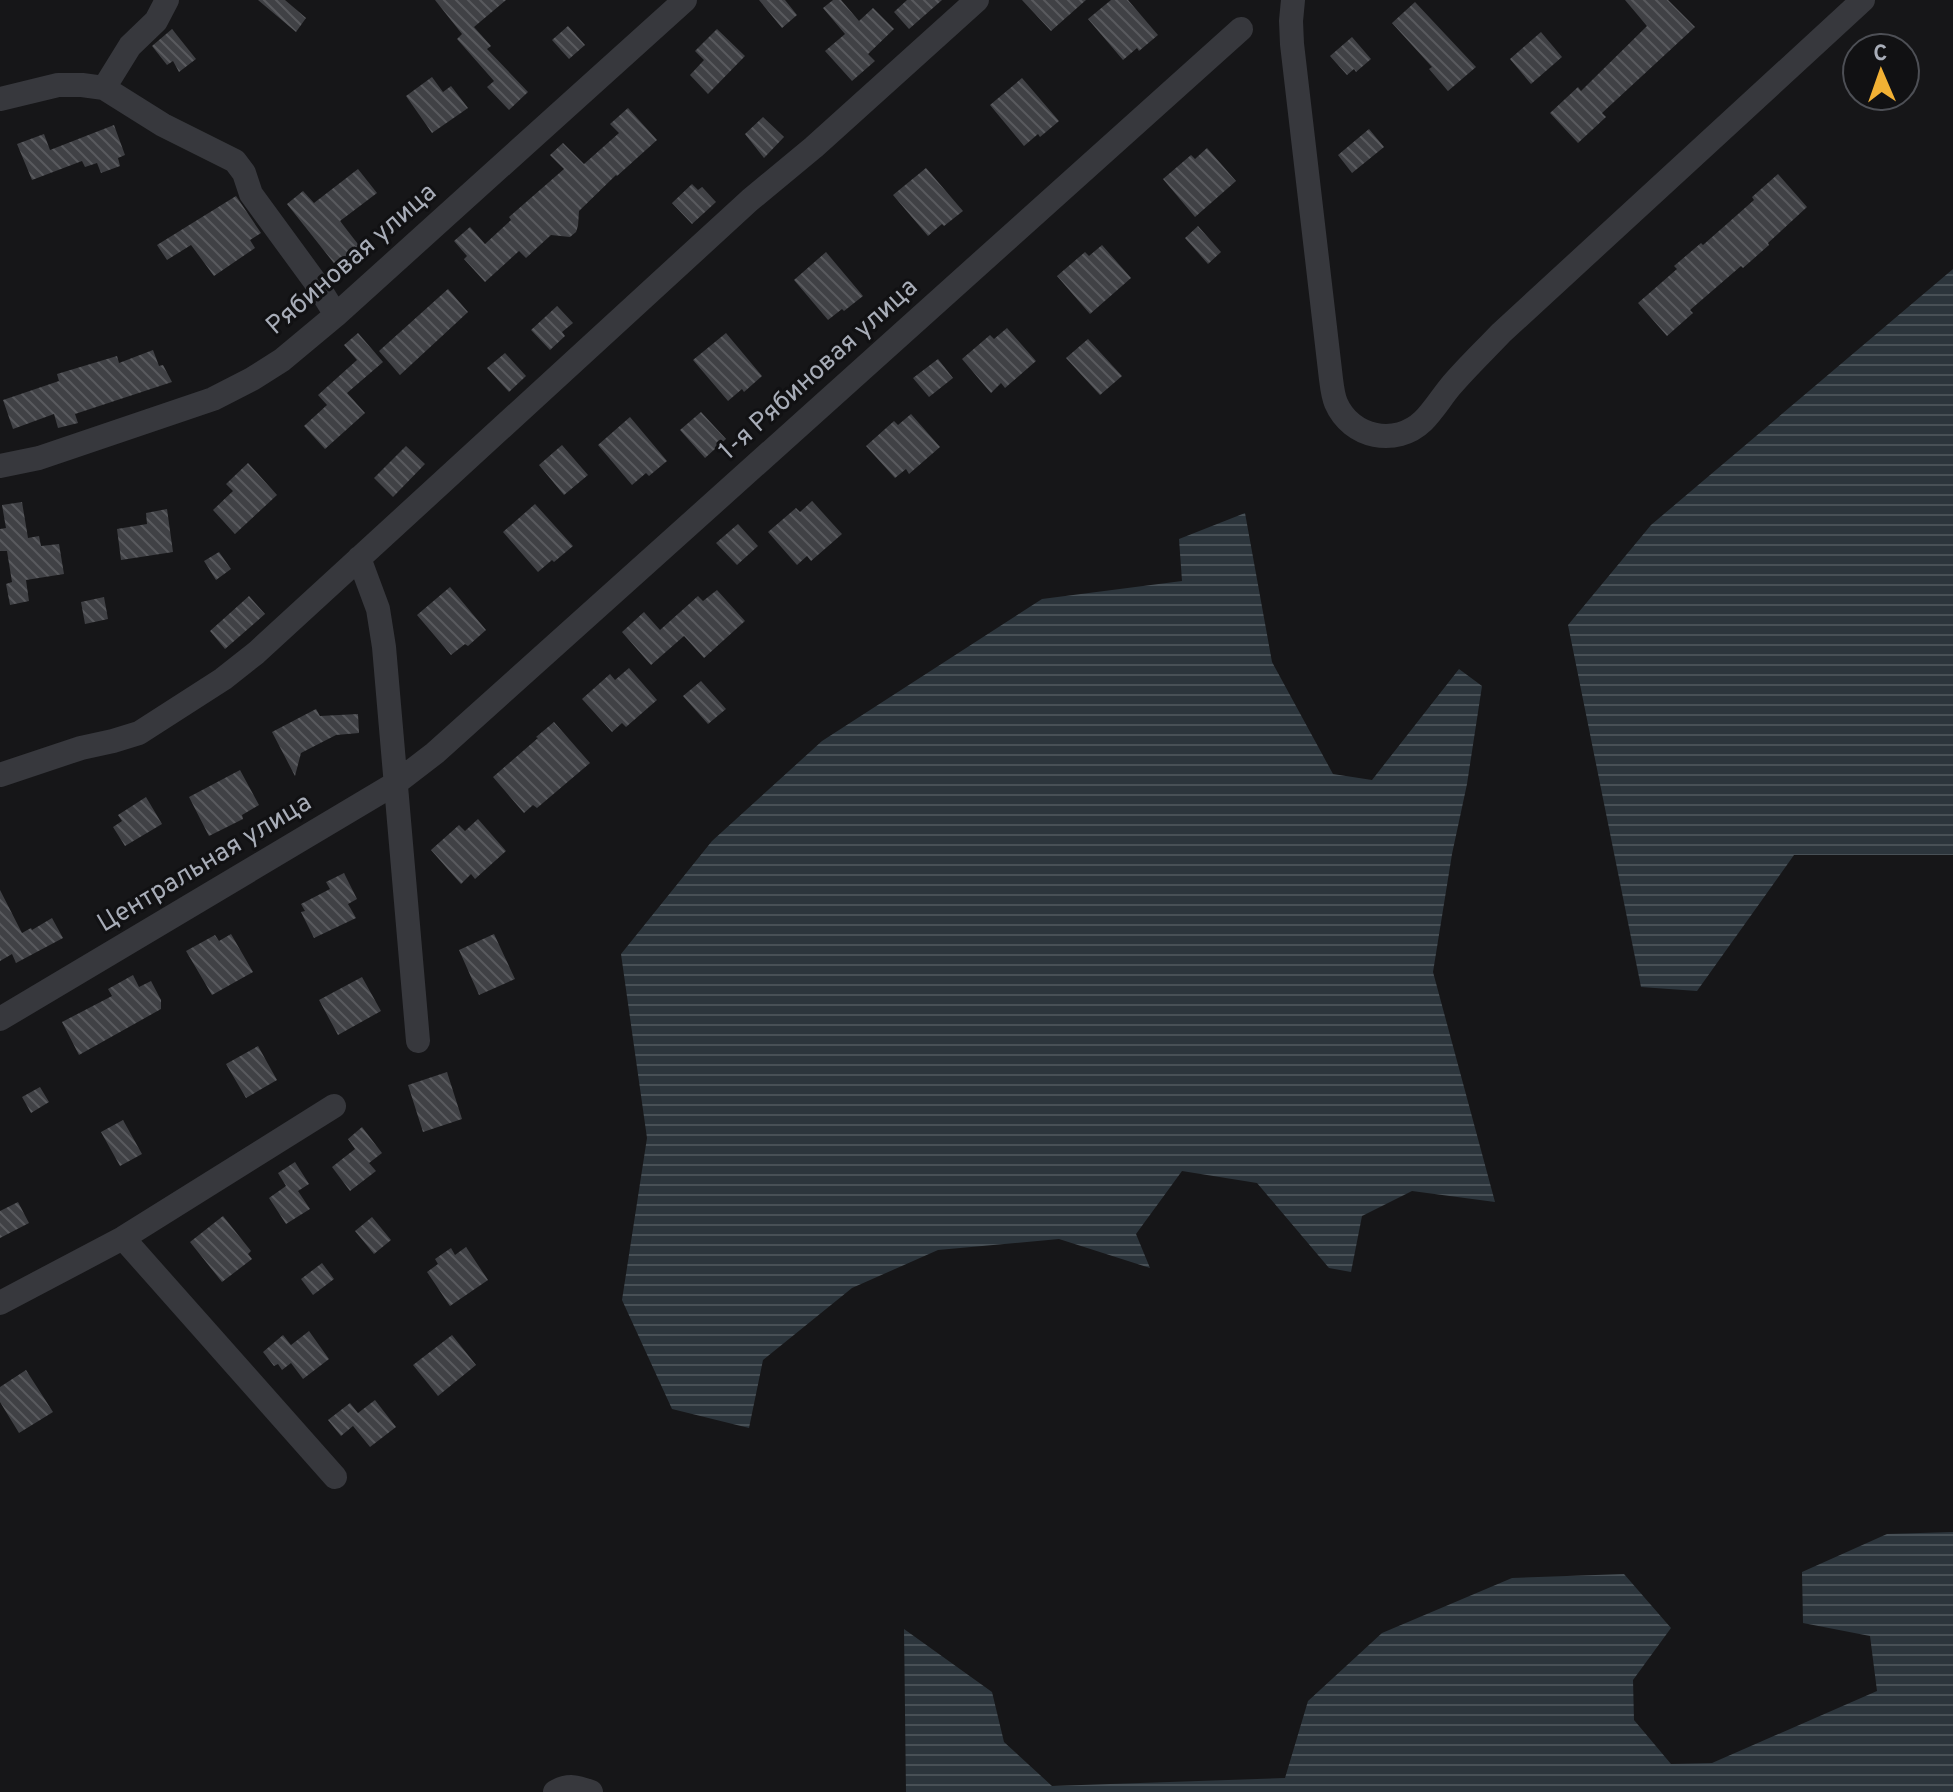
<svg xmlns="http://www.w3.org/2000/svg" width="1953" height="1792" viewBox="0 0 1953 1792" font-family="Overpass,sans-serif">
	<style>
		.water { fill: url(#water-rules) }
		.building { fill: url(#building-back-hatch) }
		.lines { fill: none; stroke-linecap: round; stroke-linejoin: round }
		.minor { stroke: #37383d; stroke-width: 24 }
		.labels { text-anchor: middle; dominant-baseline: central; stroke-width: 6; stroke-linejoin: round; paint-order: stroke }
		.street-label { font-size: 26px; fill: #a8adb8; stroke: #111113 }
	</style>
	<defs>
		<pattern id="water-rules" width="6" height="5" patternUnits="userSpaceOnUse" patternTransform="scale(2)"><rect width="6" height="5" fill="#2c353c"/><path d="M0 2.5h6" fill="none" stroke="#485056"/></pattern>
		<pattern id="building-back-hatch" width="6" height="6" patternUnits="userSpaceOnUse" patternTransform="scale(2)"><rect width="6" height="6" fill="#404145"/><path d="M-1 5l2 2M0 0l6 6M5-1l2 2" fill="none" stroke="#595a5e"/></pattern>
	</defs>
	<rect width="100%" height="100%" fill="#161618"/>
	<!-- water -->
	<path class="water" d="M 1953,269 L 1953,855 L 1794,855 L 1697,991 L 1641,987 L 1568,625 L 1651,525 Z
		M 1245,513 L 1272,662 L 1333,774 L 1372,780 L 1459,669 L 1482,686 L 1467,784 L 1452,854 L 1433,972 L 1495,1202 L 1412,1191 L 1362,1216 L 1351,1272 L 1329,1268 L 1257,1183 L 1182,1171 L 1136,1234 L 1150,1268 L 1059,1239 L 938,1250 L 852,1288 L 763,1360 L 749,1428 L 672,1409 L 622,1300 L 647,1138 L 621,954 L 712,841 L 822,741 L 1042,599 L 1182,581 L 1179,539 Z
		M 1953,1532 L 1953,1792 L 906,1792 L 904,1629 L 992,1692 L 1004,1742 L 1052,1786 L 1285,1778 L 1308,1701 L 1382,1633 L 1512,1578 L 1624,1574 L 1671,1628 L 1633,1680 L 1634,1720 L 1671,1764 L 1712,1763 L 1877,1691 L 1870,1636 L 1803,1623 L 1802,1572 L 1887,1534 Z"/>
	<!-- building -->
	<path class="building" d="M 258,0 L 285,0 L 306,18 L 296,32 Z
		M 435,0 L 506,0 L 474,27 L 491,46 L 487,49 L 528,92 L 509,110 L 487,87 L 494,81 L 457,39 L 462,34 Z
		M 759,0 L 785,0 L 797,15 L 782,28 Z
		M 833,0 L 841,0 L 859,21 L 873,8 L 894,29 L 868,54 L 875,61 L 852,81 L 825,51 L 845,34 L 823,8 Z
		M 907,0 L 942,0 L 909,29 L 894,12 Z
		M 1022,0 L 1086,0 L 1051,31 Z
		M 1111,0 L 1128,0 L 1158,35 L 1139,51 L 1137,48 L 1123,60 L 1088,19 Z
		M 1625,0 L 1668,0 L 1695,27 L 1602,113 L 1606,117 L 1578,143 L 1550,113 L 1578,87 L 1581,91 L 1647,26 Z
		M 1415,2 L 1476,67 L 1448,91 L 1429,69 L 1432,67 L 1392,23 Z
		M 568,26 L 585,45 L 569,59 L 552,40 Z
		M 172,29 L 196,59 L 179,72 L 173,61 L 167,65 L 152,46 Z
		M 717,29 L 745,56 L 708,94 L 690,75 L 704,60 L 695,51 Z
		M 1541,32 L 1562,57 L 1531,84 L 1510,59 Z
		M 1352,37 L 1371,59 L 1356,72 L 1354,69 L 1347,75 L 1330,56 Z
		M 432,77 L 443,92 L 451,86 L 468,108 L 432,133 L 406,96 Z
		M 1022,78 L 1059,121 L 1040,137 L 1038,134 L 1024,146 L 990,105 Z
		M 628,108 L 657,140 L 617,176 L 616,175 L 579,211 L 578,226 L 576,232 L 570,237 L 551,235 L 526,258 L 519,251 L 485,282 L 464,259 L 467,256 L 454,241 L 470,227 L 485,244 L 511,220 L 509,217 L 564,169 L 550,155 L 563,143 L 584,164 L 619,133 L 610,124 Z
		M 763,117 L 784,137 L 764,158 L 745,134 Z
		M 114,125 L 125,155 L 118,158 L 120,166 L 101,173 L 97,163 L 85,167 L 82,161 L 32,180 L 17,144 L 44,134 L 50,150 Z
		M 1369,129 L 1384,147 L 1352,173 L 1338,155 Z
		M 1207,148 L 1236,181 L 1195,217 L 1163,179 L 1191,155 L 1195,159 Z
		M 926,168 L 963,211 L 944,226 L 942,224 L 928,236 L 893,195 Z
		M 358,169 L 377,193 L 340,221 L 361,248 L 337,267 L 287,204 L 303,191 L 314,203 Z
		M 1778,174 L 1807,207 L 1768,243 L 1769,245 L 1743,268 L 1741,266 L 1690,310 L 1693,313 L 1667,336 L 1638,303 L 1677,269 L 1674,266 L 1701,243 L 1703,245 L 1754,200 L 1752,197 Z
		M 692,184 L 698,190 L 702,187 L 716,202 L 692,224 L 672,203 Z
		M 236,196 L 261,233 L 250,240 L 255,248 L 214,276 L 191,245 L 167,260 L 157,245 Z
		M 1198,226 L 1221,252 L 1208,264 L 1185,238 Z
		M 1102,245 L 1131,278 L 1090,314 L 1057,276 L 1085,252 L 1089,256 Z
		M 826,252 L 863,296 L 844,311 L 842,309 L 828,320 L 794,280 Z
		M 448,289 L 468,312 L 400,375 L 379,351 Z
		M 557,306 L 573,323 L 562,332 L 565,336 L 550,350 L 531,330 Z
		M 1007,328 L 1036,361 L 1005,388 L 1001,383 L 991,393 L 962,359 L 990,335 L 994,339 Z
		M 358,333 L 383,362 L 347,393 L 365,413 L 325,449 L 304,426 L 327,405 L 318,395 L 357,360 L 344,345 Z
		M 726,333 L 762,376 L 744,392 L 742,389 L 728,401 L 693,360 Z
		M 1088,339 L 1122,376 L 1100,395 L 1066,358 Z
		M 153,350 L 159,366 L 163,365 L 172,382 L 75,414 L 78,423 L 58,428 L 54,414 L 13,429 L 3,400 L 59,381 L 57,374 L 117,356 L 119,363 Z
		M 505,353 L 526,376 L 509,392 L 487,368 Z
		M 938,359 L 953,378 L 929,397 L 913,378 Z
		M 701,412 L 726,439 L 705,458 L 680,430 Z
		M 911,414 L 940,447 L 909,474 L 906,469 L 895,478 L 866,446 L 894,421 L 898,425 Z
		M 630,417 L 667,461 L 649,476 L 646,473 L 632,485 L 598,445 Z
		M 562,445 L 588,475 L 564,495 L 539,465 Z
		M 406,446 L 425,464 L 393,497 L 374,478 Z
		M 248,463 L 277,495 L 235,534 L 213,510 L 233,491 L 226,484 Z
		M 812,501 L 842,534 L 811,561 L 807,556 L 797,565 L 768,532 L 796,508 L 800,512 Z
		M 22,502 L 28,538 L 39,536 L 41,546 L 59,544 L 64,574 L 26,580 L 29,601 L 10,605 L 6,584 L 12,582 L 7,551 L 0,551 L 0,529 L 6,528 L 2,505 Z
		M 535,504 L 573,546 L 554,562 L 552,560 L 538,572 L 503,532 Z
		M 167,509 L 173,552 L 121,560 L 117,529 L 147,524 L 146,513 Z
		M 738,524 L 758,546 L 737,565 L 716,543 Z
		M 219,552 L 231,569 L 216,580 L 204,561 Z
		M 450,587 L 486,630 L 468,646 L 465,644 L 451,655 L 417,615 Z
		M 717,590 L 745,621 L 704,658 L 684,636 L 651,665 L 622,632 L 644,612 L 660,630 L 698,596 L 703,601 Z
		M 249,596 L 265,614 L 225,649 L 210,631 Z
		M 104,597 L 108,619 L 85,624 L 81,602 Z
		M 629,668 L 657,700 L 626,727 L 622,723 L 612,732 L 582,699 L 610,674 L 615,680 Z
		M 701,681 L 726,709 L 708,724 L 683,696 Z
		M 316,709 L 320,716 L 358,714 L 359,733 L 336,735 L 301,753 L 295,776 L 272,732 Z
		M 554,722 L 590,763 L 537,808 L 533,805 L 524,813 L 493,777 L 538,738 L 536,737 Z
		M 240,770 L 259,805 L 242,815 L 243,819 L 209,836 L 189,797 Z
		M 146,797 L 162,824 L 125,846 L 113,827 L 122,821 L 118,815 Z
		M 478,819 L 506,851 L 475,879 L 471,874 L 461,884 L 431,850 L 459,825 L 465,831 Z
		M 344,873 L 357,899 L 348,904 L 356,918 L 314,938 L 301,912 L 305,911 L 301,904 L 330,889 L 326,882 Z
		M 0,890 L 22,933 L 31,928 L 32,930 L 52,918 L 63,938 L 16,963 L 12,954 L 0,961 Z
		M 231,934 L 253,972 L 212,995 L 186,951 L 215,935 L 219,941 Z
		M 494,934 L 515,979 L 479,995 L 459,950 Z
		M 133,975 L 139,987 L 151,981 L 161,1000 L 161,1009 L 79,1055 L 62,1022 L 112,996 L 108,989 Z
		M 362,977 L 381,1011 L 338,1035 L 319,1000 Z
		M 258,1046 L 277,1080 L 246,1098 L 226,1064 Z
		M 447,1072 L 462,1119 L 423,1132 L 408,1085 Z
		M 40,1087 L 49,1102 L 31,1113 L 22,1097 Z
		M 123,1120 L 142,1154 L 120,1166 L 101,1132 Z
		M 362,1127 L 382,1153 L 369,1163 L 376,1171 L 350,1191 L 332,1167 L 355,1149 L 348,1139 Z
		M 295,1162 L 309,1184 L 298,1191 L 310,1209 L 286,1224 L 269,1198 L 286,1186 L 278,1173 Z
		M 18,1202 L 29,1223 L 0,1238 L 0,1211 Z
		M 223,1216 L 251,1251 L 248,1254 L 252,1259 L 222,1282 L 190,1242 Z
		M 372,1217 L 391,1240 L 374,1254 L 355,1231 Z
		M 466,1247 L 488,1280 L 450,1306 L 427,1272 L 438,1264 L 435,1259 L 451,1248 L 455,1255 Z
		M 322,1263 L 334,1279 L 313,1295 L 301,1279 Z
		M 309,1331 L 329,1359 L 303,1379 L 291,1363 L 282,1370 L 278,1364 L 274,1366 L 263,1352 L 283,1335 L 291,1345 Z
		M 452,1335 L 476,1365 L 438,1396 L 413,1365 Z
		M 26,1370 L 53,1412 L 19,1433 L 0,1402 L 0,1387 Z
		M 375,1400 L 396,1427 L 370,1447 L 353,1426 L 341,1436 L 328,1420 L 350,1403 L 358,1413 Z"/>
	<g class="lines">
		<!-- minor -->
		<path class="minor" d="M 1293,0 L 1291,21 L 1292,44 L 1331,379 C 1332,387 1333,396 1336,403 C 1351,438 1396,447 1423,421 C 1433,411 1441,398 1450,387 C 1466,368 1484,351 1501,333 L 1863,0
			M 104,88 L 130,46 L 156,21 L 167,0
			M 0,99 L 58,85 L 82,85 L 104,88 L 163,125 L 235,161 L 244,173 L 251,194 L 316,283 L 336,315
			M 0,466 L 39,458 L 213,399 L 252,379 L 282,360 L 336,315 L 685,0
			M 359,558 L 378,609 L 384,647 L 418,1041
			M 0,775 L 81,748 L 113,741 L 139,733 L 223,679 L 256,653 L 750,200 L 814,147 L 977,0
			M 0,1019 L 396,783 L 435,753 L 1241,29
			M 123,1238 L 335,1477
			M 0,1303 L 123,1238 L 334,1106
			M 555,1792 C 568,1784 578,1787 591,1792"/>
	</g>
	<g class="labels">
		<!-- street labels -->
		<g class="street-label">
			<text transform="translate(352 260) rotate(-41)">Рябиновая улица</text>
			<text transform="translate(819 370) rotate(-42)">1-я Рябиновая улица</text>
			<text transform="translate(205 864) rotate(-31)">Центральная улица</text>
		</g>
	</g>
	<!-- north arrow -->
	<g transform="translate(1881 72) rotate(358)"><circle r="38" fill="#111113" stroke="#4d4f55" stroke-width="2"/>
	<path d="M0-6L14 30L0 20L-14 30Z" fill="#f2b134"/>
	<text y="-12" font-size="22" font-weight="bold" text-anchor="middle" fill="#a8adb8">С</text>
	</g>
</svg>
